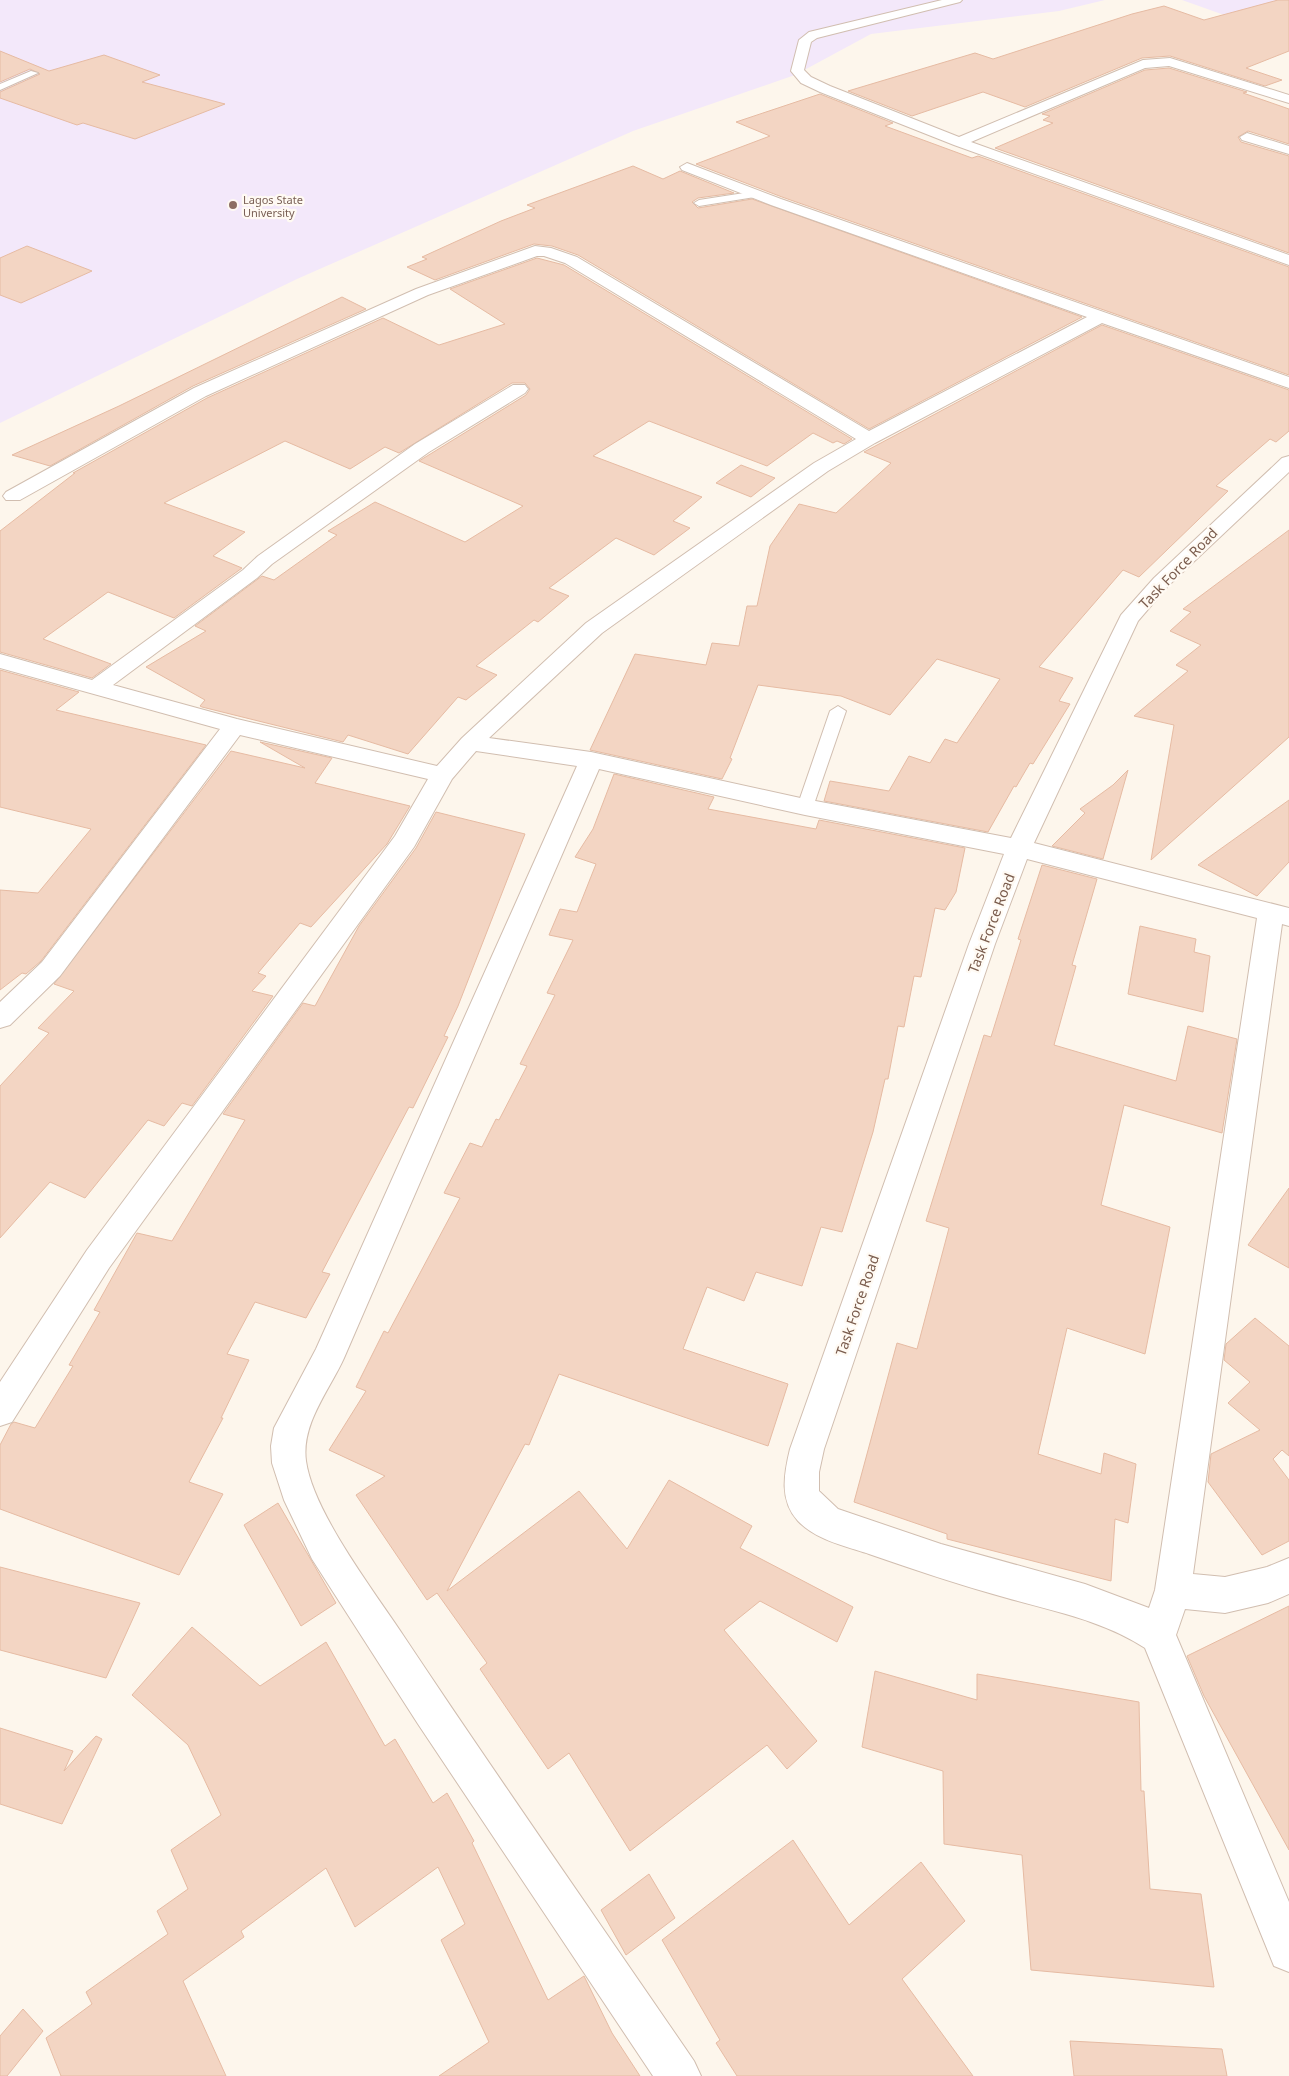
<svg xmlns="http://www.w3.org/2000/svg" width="1289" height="2076" viewBox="0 0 1289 2076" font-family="'Noto Sans',sans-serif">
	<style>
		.education { fill: #f3e8fa }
		.building { fill: #f3d5c3; stroke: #e6bba3 }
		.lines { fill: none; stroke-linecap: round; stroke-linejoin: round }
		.lane-casing { stroke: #d1beb0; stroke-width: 2 }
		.street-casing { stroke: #d1beb0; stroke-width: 2 }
		.lane { fill: #fff; fill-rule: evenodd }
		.street { fill: #fff; fill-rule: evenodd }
		.education-dot { fill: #8d6e63; stroke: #fffaf3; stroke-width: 2 }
		.labels { text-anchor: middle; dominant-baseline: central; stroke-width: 4.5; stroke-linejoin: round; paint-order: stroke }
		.far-education-label { font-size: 11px; fill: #785e54; stroke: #fffaf3; text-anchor: start }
		.street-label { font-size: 14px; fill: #7a5c4d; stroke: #fffaf3 }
	</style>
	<rect width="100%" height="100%" fill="#fdf6ec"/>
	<!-- education -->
	<path class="education" d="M 0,0 L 1105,0 L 1059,11 L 871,34 L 795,75 L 633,131 L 297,279 L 0,423 Z
		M 1182,0 L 1289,0 L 1289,38 Z"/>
	<!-- building -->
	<path class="building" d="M 1278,0 L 1289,0 L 1289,51 L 1246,68 L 1282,80 L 1265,86 L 1170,56 L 1142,58 L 1025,107 L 983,92 L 912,116 L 848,91 L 975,53 L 993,59 L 1132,14 L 1164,6 L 1204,20 Z
		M 0,51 L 49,71 L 104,55 L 160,75 L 142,82 L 225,104 L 135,139 L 83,123 L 77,125 L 0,98 L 0,92 L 40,74 L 30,69 L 0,82 Z
		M 1169,68 L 1247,92 L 1243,93 L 1289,109 L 1289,144 L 1248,131 L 1238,137 L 1241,142 L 1289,156 L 1289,253 L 995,148 L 1053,123 L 1043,120 L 1050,116 L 1042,114 L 1145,70 Z
		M 820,94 L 893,123 L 885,126 L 972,158 L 978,156 L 1289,267 L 1289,375 L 782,197 L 696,164 L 770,136 L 736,122 Z
		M 633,166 L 663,179 L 680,171 L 734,193 L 698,198 L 692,202 L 698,208 L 752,199 L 1082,317 L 869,429 L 578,255 L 552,246 L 534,244 L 435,280 L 407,267 L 427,259 L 422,257 L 501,221 L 535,208 L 527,205 Z
		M 27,246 L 92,271 L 21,303 L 0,295 L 0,258 Z
		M 537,258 L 564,265 L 852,439 L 844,444 L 837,441 L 833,443 L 813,433 L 767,466 L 649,421 L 593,456 L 702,497 L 673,521 L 690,528 L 654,555 L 616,538 L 549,588 L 569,596 L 538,622 L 534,620 L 476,666 L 497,675 L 466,700 L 458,697 L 408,754 L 348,735 L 343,742 L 202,707 L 200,706 L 205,700 L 146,667 L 206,631 L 195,626 L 262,576 L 274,580 L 337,535 L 328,531 L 375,502 L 465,542 L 523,506 L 419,461 L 526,395 L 530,389 L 525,383 L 512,383 L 399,453 L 385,447 L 350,469 L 285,441 L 164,503 L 245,532 L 213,556 L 242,568 L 174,618 L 108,592 L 43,639 L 111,664 L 92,678 L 0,652 L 0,531 L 75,473 L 73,473 L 207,398 L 383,318 L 439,345 L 505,324 L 450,289 Z
		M 342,297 L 366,309 L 193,386 L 50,466 L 12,455 L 119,406 Z
		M 1102,325 L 1289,390 L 1289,431 L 1276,442 L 1270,439 L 1216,486 L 1228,491 L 1139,577 L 1123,570 L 1039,667 L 1073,678 L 1059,701 L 1070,704 L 1033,764 L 1030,763 L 1016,787 L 1014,786 L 988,832 L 824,801 L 830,781 L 889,791 L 909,756 L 930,763 L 945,739 L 957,743 L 1000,679 L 937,659 L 890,715 L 841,696 L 758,685 L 730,758 L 732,759 L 722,779 L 590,750 L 635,654 L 706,665 L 712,643 L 739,646 L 747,606 L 757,606 L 770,546 L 799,504 L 836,513 L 891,463 L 864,452 Z
		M 741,465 L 775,478 L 751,497 L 716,483 Z
		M 1289,530 L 1289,737 L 1151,860 L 1174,725 L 1134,716 L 1188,671 L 1176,665 L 1201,645 L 1170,631 L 1191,612 L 1183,609 Z
		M 0,670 L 79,692 L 56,710 L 206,745 L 41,961 L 26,974 L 22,973 L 0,990 L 0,890 L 38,893 L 91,829 L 0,807 Z
		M 260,742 L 332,758 L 315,783 L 410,806 L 387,844 L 311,927 L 300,923 L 258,973 L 266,976 L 252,991 L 273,996 L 192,1106 L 182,1103 L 164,1126 L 148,1120 L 85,1198 L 50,1182 L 0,1238 L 0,1086 L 49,1033 L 38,1028 L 74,991 L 54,984 L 231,751 L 305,768 Z
		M 1128,770 L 1103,859 L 1052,846 L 1085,813 L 1080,809 L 1113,785 Z
		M 614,774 L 714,797 L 708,809 L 816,829 L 819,820 L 965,848 L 956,892 L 945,910 L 935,908 L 921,977 L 914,976 L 904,1027 L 898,1026 L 888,1079 L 885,1079 L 873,1132 L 842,1232 L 821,1227 L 802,1286 L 756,1272 L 744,1301 L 707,1287 L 683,1349 L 788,1384 L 768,1446 L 559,1374 L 529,1445 L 525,1444 L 447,1591 L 579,1491 L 627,1549 L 669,1480 L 752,1526 L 740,1548 L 853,1607 L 837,1642 L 760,1601 L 724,1630 L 817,1741 L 787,1769 L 767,1745 L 630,1851 L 569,1753 L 548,1769 L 480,1669 L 487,1663 L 437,1593 L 427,1600 L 356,1495 L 385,1476 L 329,1450 L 366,1391 L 356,1387 L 384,1331 L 388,1333 L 460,1198 L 444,1193 L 470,1143 L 482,1147 L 496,1119 L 499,1120 L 527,1066 L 520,1064 L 555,995 L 547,993 L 573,940 L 549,935 L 560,909 L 577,912 L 596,864 L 575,857 L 593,829 Z
		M 1289,800 L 1289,862 L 1257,896 L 1198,865 Z
		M 436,812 L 525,834 L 458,1006 L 444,1036 L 448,1037 L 413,1108 L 409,1107 L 322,1272 L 330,1274 L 306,1318 L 255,1302 L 227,1354 L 249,1360 L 221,1418 L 223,1418 L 189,1482 L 223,1494 L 179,1575 L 0,1509 L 0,1445 L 11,1424 L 14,1422 L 35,1428 L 73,1366 L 69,1365 L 100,1312 L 94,1310 L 137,1233 L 172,1241 L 245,1120 L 223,1114 L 303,1003 L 315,1006 L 359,926 L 416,848 Z
		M 1042,865 L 1097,879 L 1072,965 L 1076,966 L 1054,1045 L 1176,1081 L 1188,1026 L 1237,1039 L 1222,1133 L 1124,1105 L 1101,1205 L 1170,1227 L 1145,1354 L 1067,1328 L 1038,1454 L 1101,1474 L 1104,1453 L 1136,1464 L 1128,1523 L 1115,1519 L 1111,1581 L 947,1539 L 947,1534 L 854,1502 L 897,1343 L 917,1349 L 949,1228 L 926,1221 L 984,1035 L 991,1037 L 1021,940 L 1018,939 Z
		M 1140,926 L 1196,939 L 1194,952 L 1210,956 L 1203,1012 L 1128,994 Z
		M 1289,1188 L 1289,1268 L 1248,1245 Z
		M 1255,1318 L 1289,1346 L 1289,1456 L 1282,1450 L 1273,1459 L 1289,1480 L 1289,1541 L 1262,1555 L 1208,1482 L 1211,1454 L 1260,1430 L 1228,1403 L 1250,1382 L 1224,1360 L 1226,1344 Z
		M 278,1503 L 336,1603 L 301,1626 L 244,1525 Z
		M 0,1567 L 140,1603 L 106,1678 L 0,1650 Z
		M 1289,1606 L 1289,1850 L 1204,1696 L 1187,1656 Z
		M 192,1627 L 260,1686 L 326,1642 L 385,1746 L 395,1739 L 433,1803 L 447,1793 L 474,1841 L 472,1843 L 548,2000 L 584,1976 L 612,2033 L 640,2076 L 439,2076 L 489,2042 L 441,1940 L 465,1924 L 438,1867 L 355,1927 L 326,1868 L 241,1931 L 244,1937 L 183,1981 L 226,2076 L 61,2076 L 46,2038 L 92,2004 L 86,1992 L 168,1934 L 157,1911 L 188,1889 L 171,1850 L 221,1815 L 188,1745 L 132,1695 Z
		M 875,1671 L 977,1700 L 977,1674 L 1139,1702 L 1141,1791 L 1144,1791 L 1150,1889 L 1201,1894 L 1214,1987 L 1031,1970 L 1022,1855 L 944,1844 L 943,1771 L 862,1747 Z
		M 0,1728 L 73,1751 L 64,1771 L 96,1736 L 102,1739 L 62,1824 L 0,1804 Z
		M 793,1840 L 849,1925 L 921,1862 L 965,1921 L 902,1979 L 973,2076 L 737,2076 L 716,2043 L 720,2040 L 662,1940 Z
		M 649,1874 L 675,1918 L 626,1955 L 601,1910 Z
		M 23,2009 L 43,2031 L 7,2076 L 0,2076 L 0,2036 Z
		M 1070,2041 L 1222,2049 L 1227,2076 L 1074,2076 Z"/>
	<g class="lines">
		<defs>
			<path id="lane" d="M 31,71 L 38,73 L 0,90 L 0,84 Z
				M 757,191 L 762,194 L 761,196 L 699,206 L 694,203 L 699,200 Z
				M 838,706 L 846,711 L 813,807 L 811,811 L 799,811 L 797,807 L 830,711 Z"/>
			<path id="street" d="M 942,0 L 962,0 L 960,2 L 817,38 L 811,42 L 804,70 L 811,77 L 830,86 L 959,137 L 1143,60 L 1170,58 L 1289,95 L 1289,103 L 1169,66 L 1145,68 L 971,142 L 1289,255 L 1289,265 L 954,145 L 820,92 L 801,83 L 791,71 L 799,40 L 809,32 Z
				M 1247,133 L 1289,146 L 1289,154 L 1242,140 L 1240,137 Z
				M 687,163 L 781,199 L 1289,377 L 1289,388 L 1102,323 L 875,443 L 828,471 L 602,633 L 489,738 L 591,752 L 805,799 L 1011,838 L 1121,615 L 1154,578 L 1282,458 L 1289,456 L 1289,472 L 1168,586 L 1138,621 L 1034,843 L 1289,908 L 1289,926 L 1282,924 L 1193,1574 L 1225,1577 L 1267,1567 L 1289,1558 L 1289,1594 L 1268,1603 L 1225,1613 L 1185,1609 L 1176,1635 L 1289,1902 L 1289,1972 L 1274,1966 L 1145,1648 C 1104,1621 1053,1611 1007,1598 C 960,1585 915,1570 869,1554 C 845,1546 816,1540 798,1521 C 779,1500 784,1474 790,1449 L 969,944 L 1004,854 L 805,815 L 599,769 L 344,1358 C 329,1391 301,1424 306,1461 C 313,1512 374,1591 403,1635 C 498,1778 597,1919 694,2061 L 701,2076 L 653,2076 L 418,1724 L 312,1559 L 284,1500 L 272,1463 L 271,1446 L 274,1428 L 316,1349 L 577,766 L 476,751 L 452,779 L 414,847 L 109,1268 L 12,1422 L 0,1426 L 0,1382 L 87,1250 L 395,836 L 428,779 L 240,735 L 60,976 L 10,1025 L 0,1028 L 0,1002 L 42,962 L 220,729 L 0,668 L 0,654 L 92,680 L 243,570 L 258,556 L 415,444 L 513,385 L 525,385 L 528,389 L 525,393 L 429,452 L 272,564 L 257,578 L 113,685 L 237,719 L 437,766 L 462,738 L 586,623 L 814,463 L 856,439 L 565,263 L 544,256 L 537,256 L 428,295 L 206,396 L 20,500 L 6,500 L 3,496 L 6,492 L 194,388 L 416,289 L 535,246 L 551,248 L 577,257 L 869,431 L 1087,317 L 771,205 L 682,170 L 680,167 ZM 1027,859 L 1257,918 L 1155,1590 L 1149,1608 L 1085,1584 L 941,1544 L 838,1509 L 819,1491 L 819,1472 L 824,1449 L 995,944 Z"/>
		</defs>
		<!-- lane casing -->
		<use href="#lane" class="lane-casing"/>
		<!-- street casing -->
		<use href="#street" class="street-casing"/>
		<!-- lane -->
		<use href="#lane" class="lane"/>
		<!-- street -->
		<use href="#street" class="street"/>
	</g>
	<!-- markers -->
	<circle class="education-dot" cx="233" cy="205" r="5"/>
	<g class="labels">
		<!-- far-education labels -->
		<g class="far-education-label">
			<text x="243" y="199">Lagos State<tspan x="243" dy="13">University</tspan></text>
		</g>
		<!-- street labels -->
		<g class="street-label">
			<text transform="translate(1178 568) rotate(-46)">Task Force Road</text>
			<text transform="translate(991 923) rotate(-69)">Task Force Road</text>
			<text transform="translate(857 1305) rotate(-71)">Task Force Road</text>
		</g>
	</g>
</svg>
